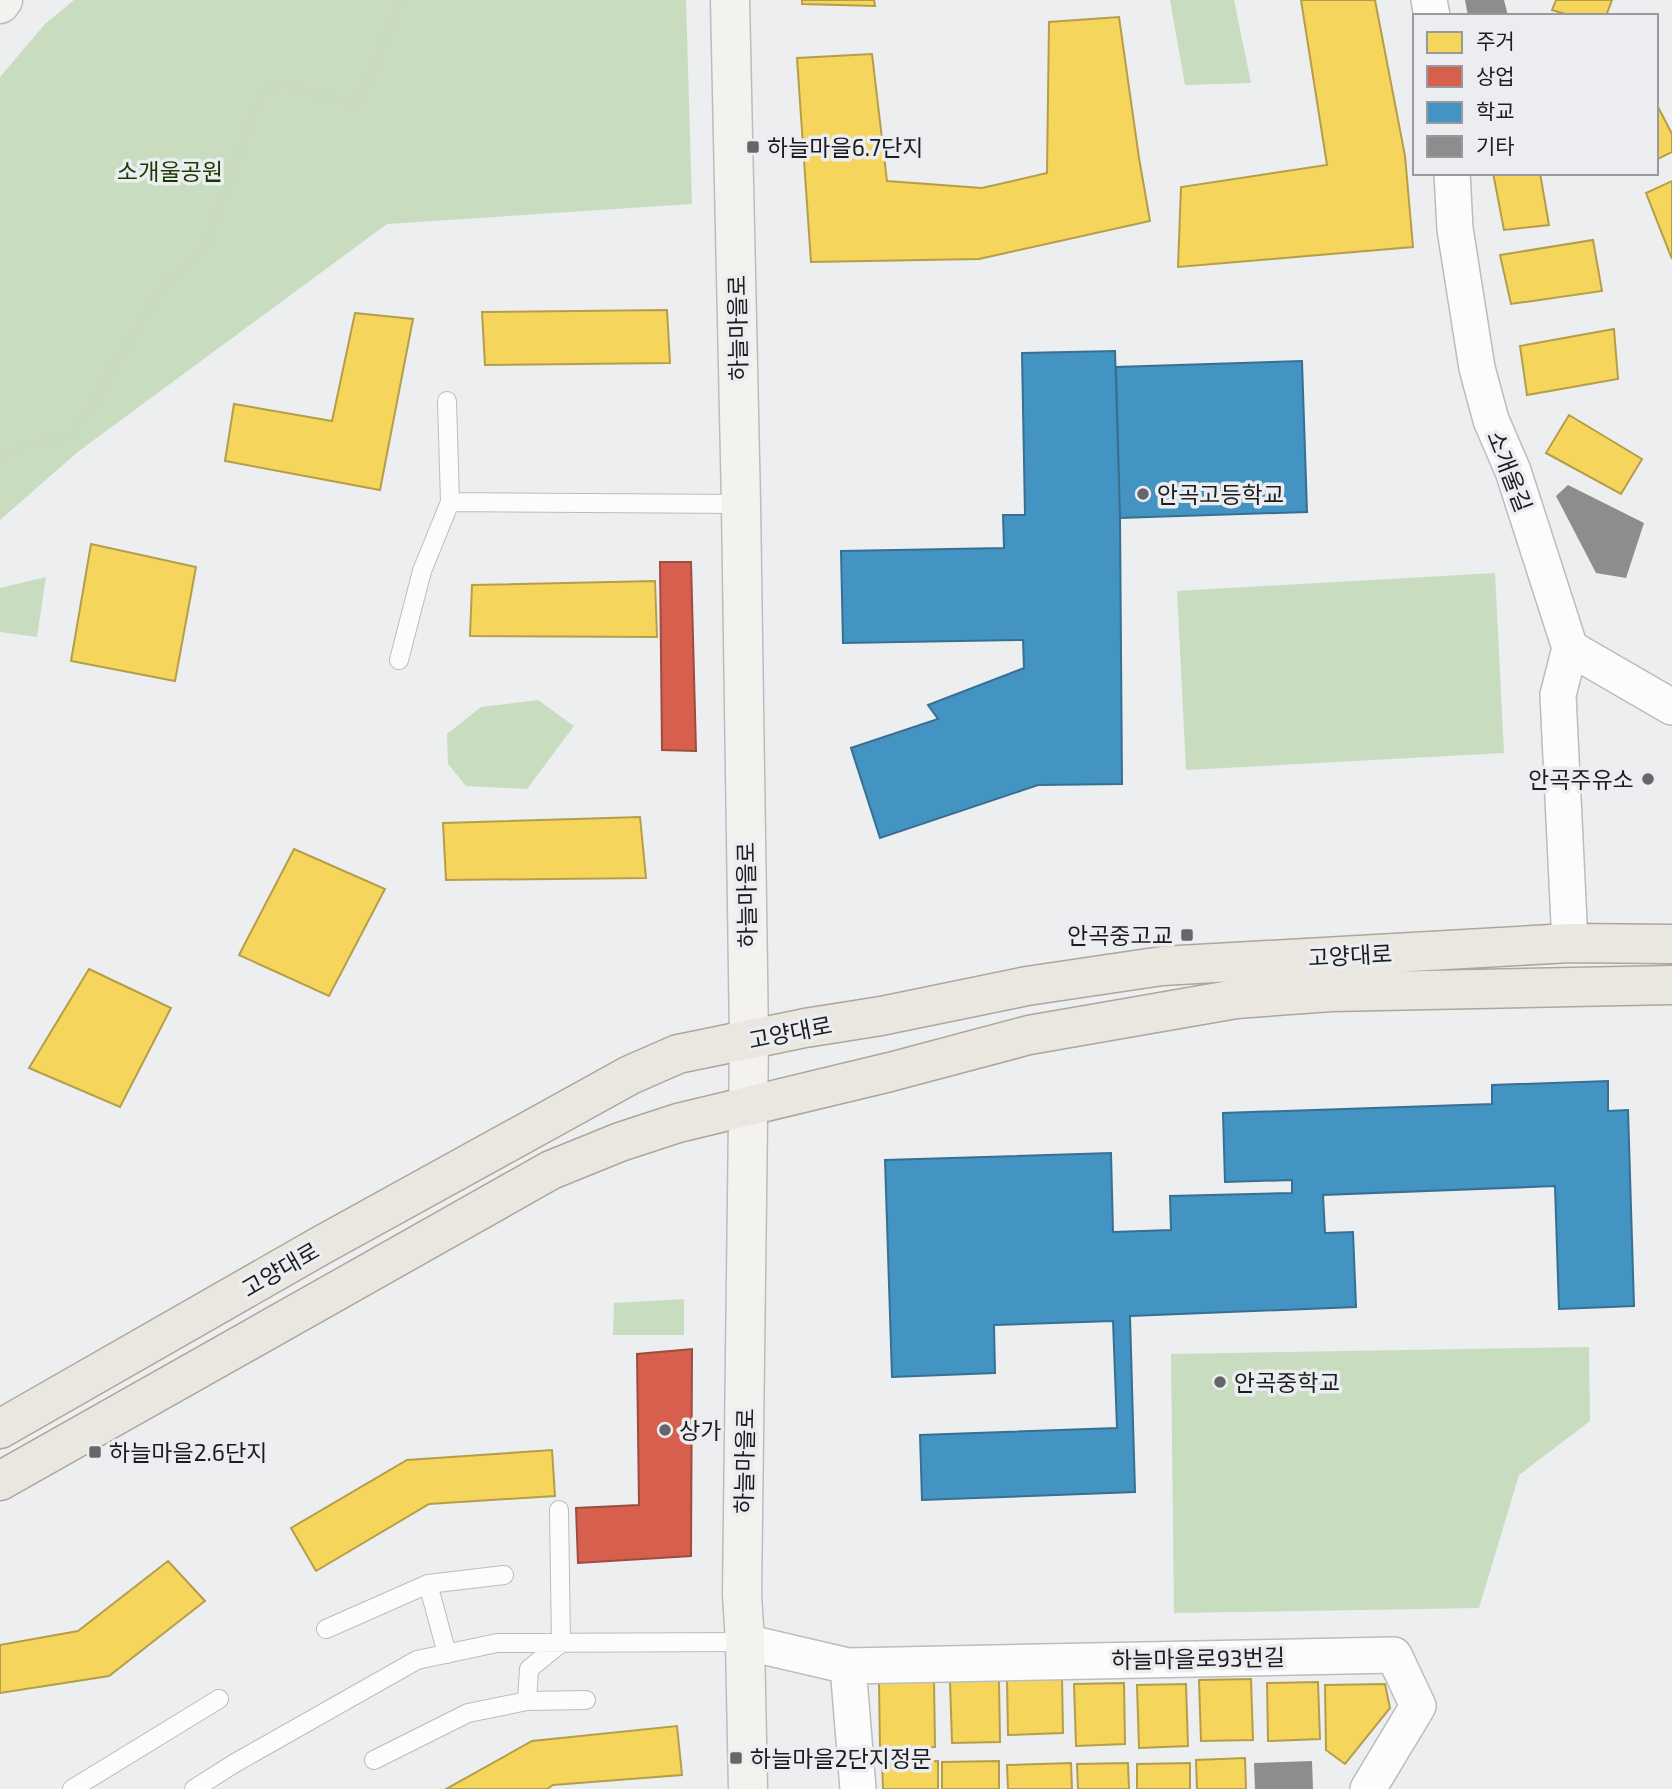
<svg xmlns="http://www.w3.org/2000/svg" width="1672" height="1789" viewBox="0 0 1672 1789" font-family="'Exo 2','Noto Sans KR',sans-serif">
	<style>
		.green { fill: #c8dcc0 }
		.homes { fill: #f6d55c; stroke: #b59e49; stroke-width: 2 }
		.shops { fill: #d6604d; stroke: #9e4c3f; stroke-width: 2 }
		.schools { fill: #4393c3; stroke: #377092; stroke-width: 2 }
		.building { fill: #8d8d8e }
		.lines { fill: none; stroke-linecap: round; stroke-linejoin: round }
		.service-casing { stroke: #bbbcbd; stroke-width: 20 }
		.minor-casing { stroke: #bbbcbd; stroke-width: 38 }
		.secondary-casing { stroke: #bbbcbd; stroke-width: 41 }
		.primary-casing { stroke: #ada79a; stroke-width: 41 }
		.path { stroke: #d2d2d3; stroke-width: 4.5; stroke-dasharray: 2 5; stroke-linecap: butt }
		.service { stroke: #fcfcfd; stroke-width: 18 }
		.minor { stroke: #fcfcfd; stroke-width: 35 }
		.secondary { stroke: #f4f2ee; stroke-width: 38 }
		.primary { stroke: #eae7e0; stroke-width: 38 }
		.poi-dot { fill: #656667; stroke: #ecedf0; stroke-width: 2.5 }
		.labels { text-anchor: middle; dominant-baseline: central; stroke-width: 7; stroke-linejoin: round; paint-order: stroke }
		.poi-label { font-size: 23px; fill: #1c1d1e; stroke: #ecedf0; text-anchor: start }
		.park-label { font-size: 23px; fill: #173b01; stroke: #ecedf0 }
		.street-label { font-size: 23px; fill: #1c1d1e; stroke: #ecedf0 }
	</style>
	<rect width="100%" height="100%" fill="#edeeef"/>
	<!-- green -->
	<path class="green" d="M 74,0 L 686,0 L 692,204 L 387,224 L 79,451 L 0,520 L 0,77 L 45,24 Z
		M 1170,0 L 1234,0 L 1251,83 L 1185,85 Z
		M 1495,573 L 1504,753 L 1186,770 L 1177,591 Z
		M 46,577 L 37,637 L 0,632 L 0,588 Z
		M 538,700 L 574,726 L 527,789 L 466,786 L 448,764 L 447,734 L 481,707 Z
		M 684,1299 L 684,1335 L 613,1335 L 614,1303 Z
		M 1589,1347 L 1590,1421 L 1519,1475 L 1479,1608 L 1174,1613 L 1171,1354 Z"/>
	<!-- homes -->
	<path class="homes" d="M 802,0 L 874,0 L 875,6 L 802,4 Z
		M 1301,0 L 1375,0 L 1405,156 L 1413,247 L 1178,267 L 1181,187 L 1327,165 Z
		M 1556,0 L 1612,0 L 1606,16 L 1572,16 L 1552,10 Z
		M 1119,17 L 1139,158 L 1150,221 L 979,259 L 811,262 L 797,58 L 872,54 L 887,181 L 982,188 L 1047,173 L 1049,22 Z
		M 1656,103 L 1672,134 L 1672,152 L 1656,160 Z
		M 1493,173 L 1540,173 L 1549,225 L 1504,230 Z
		M 1672,181 L 1672,259 L 1646,193 Z
		M 1593,240 L 1602,291 L 1511,304 L 1500,255 Z
		M 667,310 L 670,363 L 485,365 L 482,312 Z
		M 355,313 L 413,319 L 380,490 L 225,461 L 234,404 L 332,421 Z
		M 1614,329 L 1618,379 L 1527,395 L 1520,346 Z
		M 1569,415 L 1642,459 L 1621,494 L 1546,453 Z
		M 91,544 L 196,567 L 175,681 L 71,661 Z
		M 655,581 L 657,637 L 470,636 L 472,585 Z
		M 640,817 L 646,878 L 446,880 L 443,823 Z
		M 294,849 L 385,889 L 329,996 L 239,955 Z
		M 89,969 L 171,1008 L 120,1107 L 29,1068 Z
		M 552,1450 L 555,1496 L 429,1504 L 316,1571 L 291,1528 L 407,1460 Z
		M 168,1561 L 205,1601 L 109,1676 L 0,1693 L 0,1645 L 78,1631 Z
		M 1062,1678 L 1063,1733 L 1008,1735 L 1007,1679 Z
		M 1251,1679 L 1253,1740 L 1201,1741 L 1199,1680 Z
		M 934,1680 L 935,1747 L 880,1748 L 879,1682 Z
		M 999,1680 L 1000,1742 L 952,1743 L 950,1681 Z
		M 1318,1682 L 1320,1739 L 1268,1741 L 1267,1683 Z
		M 1124,1683 L 1125,1744 L 1076,1746 L 1074,1684 Z
		M 1186,1684 L 1188,1746 L 1139,1748 L 1137,1685 Z
		M 1385,1684 L 1390,1708 L 1345,1764 L 1326,1750 L 1325,1685 Z
		M 677,1726 L 682,1775 L 553,1785 L 547,1789 L 446,1789 L 532,1741 Z
		M 1245,1758 L 1246,1789 L 1197,1789 L 1196,1760 Z
		M 938,1761 L 938,1789 L 883,1789 L 882,1763 Z
		M 999,1761 L 999,1789 L 942,1789 L 942,1762 Z
		M 1071,1763 L 1072,1789 L 1008,1789 L 1007,1765 Z
		M 1128,1763 L 1129,1789 L 1078,1789 L 1077,1764 Z
		M 1190,1763 L 1190,1789 L 1137,1789 L 1137,1764 Z"/>
	<!-- shops -->
	<path class="shops" d="M 660,562 L 691,562 L 696,751 L 662,750 Z
		M 692,1349 L 691,1556 L 578,1563 L 576,1508 L 639,1505 L 637,1354 Z"/>
	<!-- schools -->
	<path class="schools" d="M 1115,351 L 1120,518 L 1122,784 L 1038,785 L 880,838 L 851,748 L 938,719 L 928,705 L 1024,668 L 1023,640 L 843,643 L 841,551 L 1004,548 L 1003,515 L 1025,515 L 1022,353 Z
		M 1302,361 L 1307,512 L 1120,518 L 1116,367 Z
		M 1608,1081 L 1608,1111 L 1628,1110 L 1634,1306 L 1559,1309 L 1555,1186 L 1323,1195 L 1325,1233 L 1353,1232 L 1356,1307 L 1130,1316 L 1135,1492 L 922,1500 L 920,1435 L 1117,1428 L 1113,1321 L 994,1325 L 995,1373 L 892,1377 L 885,1160 L 1111,1153 L 1113,1232 L 1171,1230 L 1170,1196 L 1292,1193 L 1292,1180 L 1225,1182 L 1223,1113 L 1492,1104 L 1492,1085 Z"/>
	<!-- building -->
	<path class="building" d="M 1465,0 L 1504,0 L 1508,16 L 1468,16 Z
		M 1568,485 L 1644,523 L 1626,578 L 1596,573 L 1556,496 Z
		M 1312,1761 L 1313,1789 L 1255,1789 L 1254,1763 Z"/>
	<g class="lines">
		<defs>
			<path id="service" d="M 450,502 L 741,504
				M 399,660 L 422,571 L 450,502 L 447,401
				M 428,1584 L 447,1654
				M 326,1629 L 428,1584 L 504,1575
				M 527,1701 L 529,1669 L 561,1643 L 559,1510
				M 374,1760 L 468,1713 L 527,1701 L 586,1700
				M 72,1789 L 219,1699
				M 194,1789 L 235,1763 L 417,1660 L 497,1643 L 745,1642"/>
			<path id="minor" d="M 1429,0 L 1432,16
				M 1452,173 L 1455,229 L 1477,368 L 1491,420 L 1513,471 L 1570,648 L 1672,707
				M 1570,943 L 1558,695 L 1570,648
				M 745,1642 L 848,1666 L 1394,1655 L 1418,1706 L 1368,1789
				M 848,1666 L 858,1789"/>
			<path id="secondary" d="M 730,0 L 741,504 L 749,1039 L 742,1595 L 745,1642 L 748,1789
				M 0,4 L 3,0"/>
			<path id="primary" d="M 0,1429 L 320,1246 L 505,1144 L 630,1075 L 678,1054 L 805,1028 L 881,1016 L 1027,986 L 1162,966 L 1570,943 L 1672,944
				M 0,1481 L 551,1170 L 620,1142 L 678,1123 L 890,1072 L 1029,1035 L 1236,999 L 1331,992 L 1672,985"/>
		</defs>
		<!-- service casing -->
		<use href="#service" class="service-casing"/>
		<!-- minor casing -->
		<use href="#minor" class="minor-casing"/>
		<!-- secondary casing -->
		<use href="#secondary" class="secondary-casing"/>
		<!-- primary casing -->
		<use href="#primary" class="primary-casing"/>
		<!-- path -->
		<path class="path" d="M 0,457 L 25,445 L 73,436 L 164,284 L 204,248 L 260,98 L 277,82 L 330,98 L 358,103 L 382,49 L 400,0"/>
		<!-- service -->
		<use href="#service" class="service"/>
		<!-- minor -->
		<use href="#minor" class="minor"/>
		<!-- secondary -->
		<use href="#secondary" class="secondary"/>
		<!-- primary -->
		<use href="#primary" class="primary"/>
	</g>
	<!-- markers -->
	<g class="poi-dot">
		<rect x="746" y="140" width="14" height="14" rx="3.5"/>
		<circle cx="1143" cy="494" r="7"/>
		<circle cx="1648" cy="779" r="7"/>
		<rect x="1180" y="928" width="14" height="14" rx="3.5"/>
		<circle cx="1220" cy="1382" r="7"/>
		<circle cx="665" cy="1430" r="7"/>
		<rect x="88" y="1445" width="14" height="14" rx="3.5"/>
		<rect x="729" y="1751" width="14" height="14" rx="3.5"/>
	</g>
	<g class="labels">
		<!-- poi labels -->
		<g class="poi-label">
			<text x="767" y="147">하늘마을6.7단지</text>
			<text x="1157" y="494">안곡고등학교</text>
			<text x="1634" y="779" text-anchor="end">안곡주유소</text>
			<text x="1173" y="935" text-anchor="end">안곡중고교</text>
			<text x="1234" y="1382">안곡중학교</text>
			<text x="679" y="1430">상가</text>
			<text x="109" y="1452">하늘마을2.6단지</text>
			<text x="750" y="1758">하늘마을2단지정문</text>
		</g>
		<!-- park labels -->
		<g class="park-label">
			<text x="170" y="171">소개울공원</text>
		</g>
		<!-- street labels -->
		<g class="street-label">
			<text transform="translate(737 328) rotate(-91)">하늘마을로</text>
			<text transform="translate(1510 471) rotate(69)">소개울길</text>
			<text transform="translate(746 895) rotate(-91)">하늘마을로</text>
			<text transform="translate(1350 955) rotate(-3)">고양대로</text>
			<text transform="translate(790 1032) rotate(-11)">고양대로</text>
			<text transform="translate(280 1269) rotate(-30)">고양대로</text>
			<text transform="translate(744 1461) rotate(-89)">하늘마을로</text>
			<text transform="translate(1198 1658) rotate(-1)">하늘마을로93번길</text>
		</g>
	</g>
	<!-- legend -->
	<rect x="1413" y="14" width="245" height="161" fill="#ecedf0" stroke="#999a9c" stroke-width="2"/>
	<rect x="1427" y="32" width="35" height="21" fill="#f6d55c" stroke="#999a9c" stroke-width="2"/>
	<text x="1476" y="49" font-size="21" fill="#1c1d1e">주거</text>
	<rect x="1427" y="66" width="35" height="21" fill="#d6604d" stroke="#999a9c" stroke-width="2"/>
	<text x="1476" y="84" font-size="21" fill="#1c1d1e">상업</text>
	<rect x="1427" y="102" width="35" height="21" fill="#4393c3" stroke="#999a9c" stroke-width="2"/>
	<text x="1476" y="119" font-size="21" fill="#1c1d1e">학교</text>
	<rect x="1427" y="136" width="35" height="21" fill="#8d8d8e" stroke="#999a9c" stroke-width="2"/>
	<text x="1476" y="154" font-size="21" fill="#1c1d1e">기타</text>
</svg>
